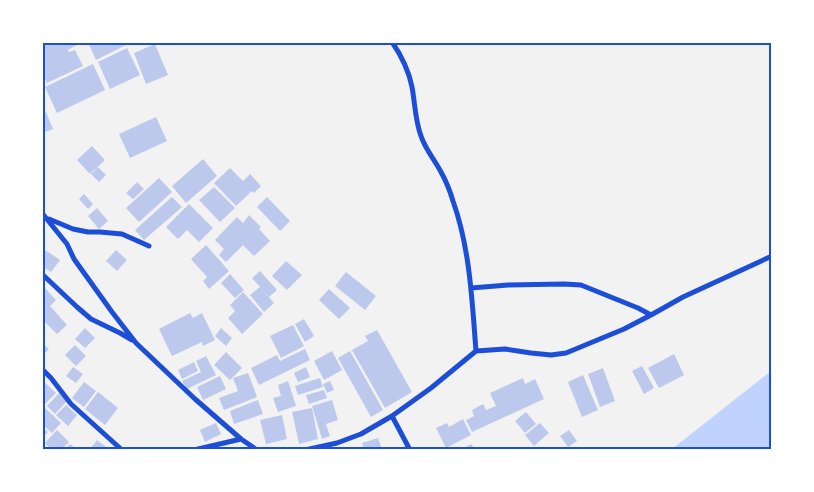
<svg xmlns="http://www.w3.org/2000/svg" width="814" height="492" viewBox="0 0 814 492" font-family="Cabin,sans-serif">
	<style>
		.water { fill: #bfd3fe }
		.building { fill: #bdc9ec }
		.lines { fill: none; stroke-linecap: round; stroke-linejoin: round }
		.minor { stroke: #1d4ed8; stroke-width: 5 }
		.neatline { fill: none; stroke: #1d4ed8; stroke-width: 2 }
	</style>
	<rect width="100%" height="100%" fill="#f2f2f2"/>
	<!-- water -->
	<path class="water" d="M 771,371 L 771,449 L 672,449 Z"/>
	<!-- building -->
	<path class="building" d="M 42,42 L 82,42 L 68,50 L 69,52 L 75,50 L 83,66 L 47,83 L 42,73 Z
		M 88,42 L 132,42 L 96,60 Z
		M 155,44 L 168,75 L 146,84 L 134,53 Z
		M 127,48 L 140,75 L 110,89 L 98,62 Z
		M 93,64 L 105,90 L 57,113 L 45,87 Z
		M 42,103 L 53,129 L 42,133 Z
		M 156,117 L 167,141 L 130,158 L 119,134 Z
		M 92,146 L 105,160 L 90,174 L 77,160 Z
		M 203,159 L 217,176 L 186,203 L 172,186 Z
		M 98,167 L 106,175 L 99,182 L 91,174 Z
		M 230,168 L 243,181 L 250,174 L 261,186 L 254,193 L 252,191 L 236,206 L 214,183 Z
		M 159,178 L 172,192 L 139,222 L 126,208 Z
		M 137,182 L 144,189 L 133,199 L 126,193 Z
		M 214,187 L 235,208 L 220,222 L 199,200 Z
		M 84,194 L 93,204 L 88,209 L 79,199 Z
		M 172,197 L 182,207 L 144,240 L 135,230 Z
		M 267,197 L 290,221 L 280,231 L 257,207 Z
		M 189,204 L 213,228 L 199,242 L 187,230 L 178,239 L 166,227 Z
		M 97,208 L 108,221 L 99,229 L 88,216 Z
		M 249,215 L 261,227 L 259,229 L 270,241 L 254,256 L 243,245 L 226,262 L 219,255 L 224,249 L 215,240 L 237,217 L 243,223 Z
		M 206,245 L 229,271 L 209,289 L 203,281 L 207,277 L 191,259 Z
		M 42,248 L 60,260 L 51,272 L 42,266 Z
		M 116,250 L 127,260 L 117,271 L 106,261 Z
		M 286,261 L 302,275 L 287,290 L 272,276 Z
		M 260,271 L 277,290 L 269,297 L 252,278 Z
		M 346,272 L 376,296 L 365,310 L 335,286 Z
		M 230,274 L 244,290 L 235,298 L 221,283 Z
		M 44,287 L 56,300 L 50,306 L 67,325 L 57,334 L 42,319 L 42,289 Z
		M 260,287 L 274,303 L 264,312 L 250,295 Z
		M 329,289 L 350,308 L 339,319 L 319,300 Z
		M 243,292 L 263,314 L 242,334 L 228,318 L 235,311 L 230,305 Z
		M 190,313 L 193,318 L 202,313 L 215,340 L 203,346 L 202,342 L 172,356 L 159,329 Z
		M 304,319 L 314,336 L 305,342 L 295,324 Z
		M 293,325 L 304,346 L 281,358 L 270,336 Z
		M 85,328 L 95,338 L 85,348 L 75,339 Z
		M 221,328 L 232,338 L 226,346 L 215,336 Z
		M 377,330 L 412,392 L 385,408 L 352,350 L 368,341 L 365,336 Z
		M 42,343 L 49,349 L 42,356 Z
		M 75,345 L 86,356 L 76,366 L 65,355 Z
		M 305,349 L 310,360 L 259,385 L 251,368 L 277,355 L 280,361 Z
		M 332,351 L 342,370 L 324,380 L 314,361 Z
		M 350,351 L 383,410 L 371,417 L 338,358 Z
		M 226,352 L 242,368 L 230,380 L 214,365 Z
		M 674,354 L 684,375 L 659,388 L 648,368 Z
		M 206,356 L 216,375 L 187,389 L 182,381 L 201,372 L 196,361 Z
		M 194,362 L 198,371 L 182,379 L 178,370 Z
		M 642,366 L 654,388 L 644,394 L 632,371 Z
		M 73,367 L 83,374 L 76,383 L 66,376 Z
		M 306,367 L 310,377 L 298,382 L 294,373 Z
		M 603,368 L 615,401 L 600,407 L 588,374 Z
		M 248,373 L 257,397 L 224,410 L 219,398 L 238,391 L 233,378 Z
		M 583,375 L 598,410 L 582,417 L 568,382 Z
		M 220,376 L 226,389 L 203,400 L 197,387 Z
		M 320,378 L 323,387 L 298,395 L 295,386 Z
		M 523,378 L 525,384 L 535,379 L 544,399 L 472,432 L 466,420 L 474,416 L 472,410 L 483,404 L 486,410 L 496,406 L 490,393 Z
		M 42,380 L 56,393 L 42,407 Z
		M 288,381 L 296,406 L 278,412 L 273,398 L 281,396 L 278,385 Z
		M 330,381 L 334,390 L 327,393 L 323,384 Z
		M 84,382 L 96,391 L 84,407 L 72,398 Z
		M 324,390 L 327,398 L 309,404 L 306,395 Z
		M 98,392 L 118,408 L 105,425 L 85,409 Z
		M 59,393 L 67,401 L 55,414 L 47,406 Z
		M 258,400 L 263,414 L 234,424 L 230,411 Z
		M 332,400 L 338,420 L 326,424 L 330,436 L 322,439 L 312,406 Z
		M 66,405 L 77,415 L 68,426 L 56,415 Z
		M 45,408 L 61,423 L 52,433 L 42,424 L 42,410 Z
		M 312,408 L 318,439 L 299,444 L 292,412 Z
		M 526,412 L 536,424 L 525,433 L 515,421 Z
		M 282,415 L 287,439 L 266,444 L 260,420 Z
		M 463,419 L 471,435 L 446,448 L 436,428 L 447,423 L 449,427 Z
		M 216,423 L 221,434 L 205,442 L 200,430 Z
		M 540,423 L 549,433 L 534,446 L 525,435 Z
		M 42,427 L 48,432 L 42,438 Z
		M 57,430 L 69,442 L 62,449 L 51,449 L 45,443 Z
		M 569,430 L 577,441 L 568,447 L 560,436 Z
		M 378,438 L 382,449 L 364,449 L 362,443 Z
		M 97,440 L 106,447 L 104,449 L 90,449 Z
		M 70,444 L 76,449 L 65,449 Z
		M 471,444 L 475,449 L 463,449 Z"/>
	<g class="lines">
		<!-- minor -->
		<path class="minor" d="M 392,42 C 401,55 409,72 412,87 C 415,103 415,120 421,136 C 425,149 435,160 441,172 C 446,181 450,191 453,201 C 470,249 472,300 476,351
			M 42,213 L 67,244 L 74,259 L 112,312 L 136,343 L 195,399 L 241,439 L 257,450
			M 49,219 L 73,229 L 88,232 L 100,232 L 122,234 L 149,246
			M 42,274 L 77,307 L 91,319 L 120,333 L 132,340
			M 471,288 L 508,285 L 564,284 L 581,285 L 638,308 L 651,315
			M 42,369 L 51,378 L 71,404 L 122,450
			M 392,416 L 410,450
			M 194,450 L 241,439
			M 305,450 L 337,443 L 361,434 L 392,416 L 431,388 L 476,351 L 505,349 L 531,353 L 551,355 L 566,353 L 624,329 L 651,315 L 683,297 L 772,256"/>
	</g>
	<!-- border -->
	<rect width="814" height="492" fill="none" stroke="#ffffff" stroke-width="88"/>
	<rect x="44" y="44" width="726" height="404" class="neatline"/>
</svg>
